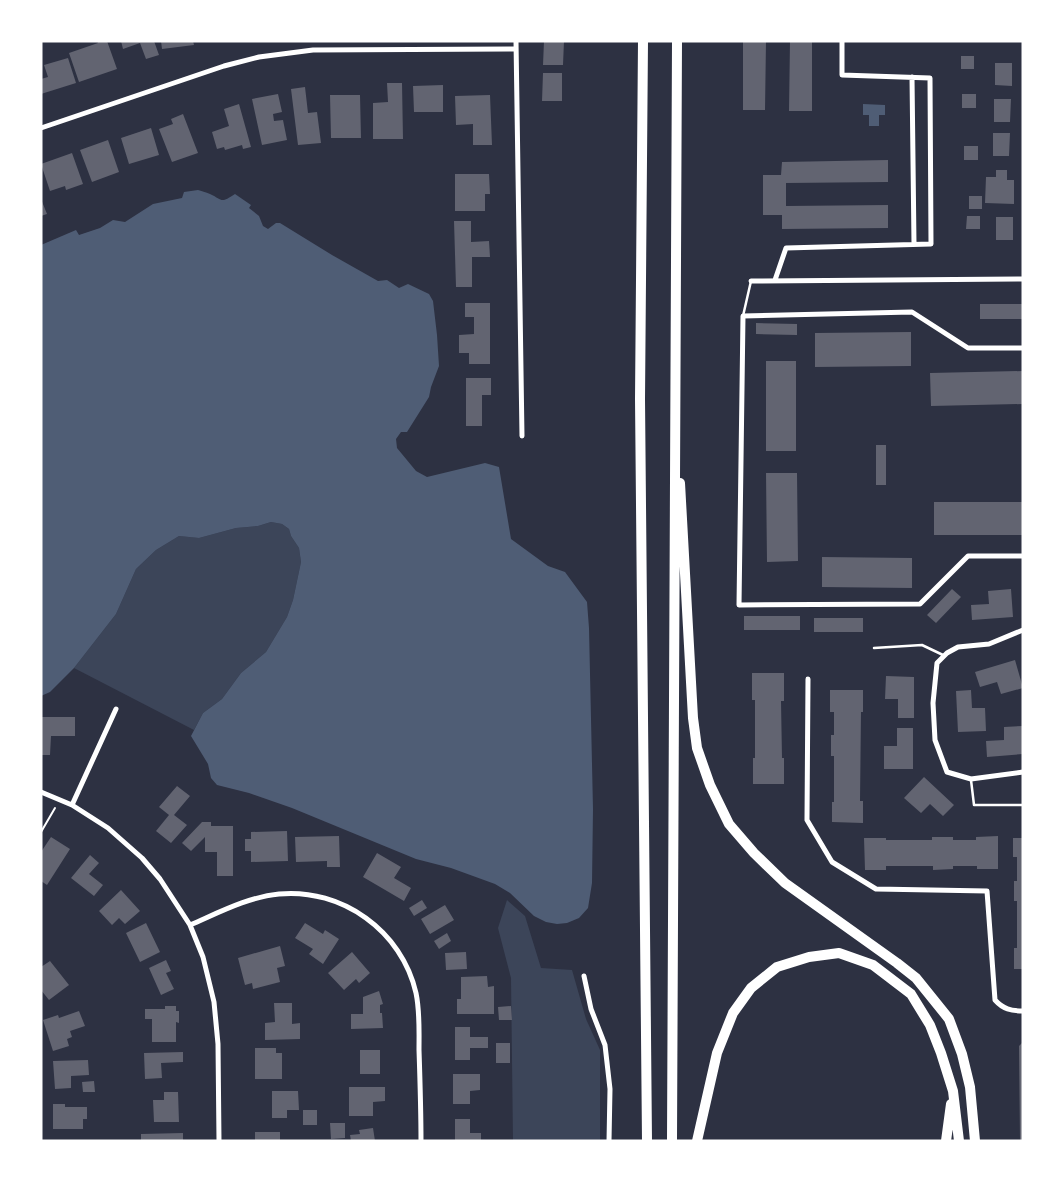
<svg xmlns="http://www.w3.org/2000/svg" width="1064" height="1182" viewBox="0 0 1064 1182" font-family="'Roboto Condensed',sans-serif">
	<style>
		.green { fill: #3c4559 }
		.water { fill: #4f5d75 }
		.building { fill: #626471 }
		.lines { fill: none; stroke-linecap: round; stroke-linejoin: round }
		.path { stroke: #fff; stroke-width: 2 }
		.service { stroke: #fff; stroke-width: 2.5 }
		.minor { stroke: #fff; stroke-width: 5 }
		.motorway { stroke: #fff; stroke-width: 10 }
	</style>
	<rect width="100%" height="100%" fill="#2d3142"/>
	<!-- green -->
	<path class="green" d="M 271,522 L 282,524 L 289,529 L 291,536 L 299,548 L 301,562 L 293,600 L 287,617 L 266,652 L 241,673 L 222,699 L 203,713 L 194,730 L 74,668 L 116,614 L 136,569 L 156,550 L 179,536 L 199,538 L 236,528 L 258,526 Z
		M 507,900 L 525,916 L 541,968 L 572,970 L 586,1019 L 600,1050 L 600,1141 L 513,1141 L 511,978 L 498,928 Z"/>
	<!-- water -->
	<path class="water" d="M 863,104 L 885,105 L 885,115 L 879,115 L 879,126 L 869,126 L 869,115 L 863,115 Z
		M 198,190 C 201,191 206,192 210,194 C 223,200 220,204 235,194 L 251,205 L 249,208 L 259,216 L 263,226 L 268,229 L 276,223 L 280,223 L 332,255 L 378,281 L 387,280 L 399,288 L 408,284 L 429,294 L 433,301 L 437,335 L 439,366 L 431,387 L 429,397 L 407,432 L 401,432 L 396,439 L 397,448 L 416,471 L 427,477 L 485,463 L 499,467 L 511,539 L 548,566 L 565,572 L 587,602 L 589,628 L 593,809 L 592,883 L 588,908 L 579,918 L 567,923 L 557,924 L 546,922 L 534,916 L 510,893 L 495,884 L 451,868 L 416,859 L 292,808 L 249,793 L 217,785 L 211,778 L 208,764 L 191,736 L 203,713 L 222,699 L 241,673 L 266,652 L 287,617 L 293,600 L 301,562 L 299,548 L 291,536 L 289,529 L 282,524 L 271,522 L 258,526 L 236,528 L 199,538 L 179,536 L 156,550 L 136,569 L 116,614 L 74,668 L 50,692 L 41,696 L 41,245 L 76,230 L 79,235 L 100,228 L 113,220 L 125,222 L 153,204 L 182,198 L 184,192 Z"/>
	<!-- building -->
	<path class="building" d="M 97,41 L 107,41 L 117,69 L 79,82 L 69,53 L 98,43 Z
		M 121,41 L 154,41 L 159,55 L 146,59 L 140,43 L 123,49 Z
		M 161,41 L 193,41 L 194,45 L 162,49 Z
		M 544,41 L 564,41 L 563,65 L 543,65 Z
		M 743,41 L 766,41 L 765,110 L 743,110 Z
		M 790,41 L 812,41 L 812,111 L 789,111 Z
		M 961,56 L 974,56 L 974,69 L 961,69 Z
		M 68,58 L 76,83 L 41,94 L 41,79 L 48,77 L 44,65 Z
		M 995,63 L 1012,63 L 1012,86 L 995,85 Z
		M 543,73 L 562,73 L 562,101 L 542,101 Z
		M 387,83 L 402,83 L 403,139 L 373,139 L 373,103 L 388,102 Z
		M 443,85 L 443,112 L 414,112 L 413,86 Z
		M 305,87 L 308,113 L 317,112 L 321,143 L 298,145 L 291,89 Z
		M 278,94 L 282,112 L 273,114 L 274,121 L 283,120 L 287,140 L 262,145 L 252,99 Z
		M 962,94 L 976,94 L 976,108 L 962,108 Z
		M 330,95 L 360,95 L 361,138 L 331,138 Z
		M 490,95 L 492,145 L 473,145 L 473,124 L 456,125 L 455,96 Z
		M 994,99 L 1011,99 L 1010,122 L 994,122 Z
		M 239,104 L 251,147 L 243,149 L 242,145 L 225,150 L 224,147 L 217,149 L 212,132 L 229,126 L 224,109 Z
		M 183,114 L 198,153 L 172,162 L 159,129 L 173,124 L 171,119 Z
		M 151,128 L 159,155 L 129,164 L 121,138 Z
		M 993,133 L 1010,133 L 1009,156 L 993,156 Z
		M 108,140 L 119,172 L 92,182 L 80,150 Z
		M 964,146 L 978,146 L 978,160 L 964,160 Z
		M 72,153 L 83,184 L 66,190 L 65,186 L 50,191 L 41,164 Z
		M 888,160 L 888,182 L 786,183 L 786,206 L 888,205 L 888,228 L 782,229 L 782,215 L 763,215 L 763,175 L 781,175 L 782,162 Z
		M 996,170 L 1007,170 L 1007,180 L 1014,180 L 1014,204 L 985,203 L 986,177 L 996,177 Z
		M 455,174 L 489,174 L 490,194 L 485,194 L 485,211 L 455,211 Z
		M 969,196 L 982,196 L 982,209 L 969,209 Z
		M 41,199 L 47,214 L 41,216 Z
		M 967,216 L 980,216 L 980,229 L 966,229 Z
		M 996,217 L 1013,217 L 1013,240 L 996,240 Z
		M 454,221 L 471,221 L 471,242 L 489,241 L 490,257 L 472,257 L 472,287 L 456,287 Z
		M 465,303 L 490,303 L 490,364 L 469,364 L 469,353 L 459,353 L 459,335 L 474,334 L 474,317 L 465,317 Z
		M 980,304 L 1023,304 L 1023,319 L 980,319 Z
		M 756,323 L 797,324 L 797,335 L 756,334 Z
		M 911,332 L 911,366 L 815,367 L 815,333 Z
		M 766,361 L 796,361 L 796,451 L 766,451 Z
		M 1023,371 L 1023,404 L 931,406 L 930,373 Z
		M 466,378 L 491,378 L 491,395 L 482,395 L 482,426 L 466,426 Z
		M 876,445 L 886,445 L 886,485 L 876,485 Z
		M 766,473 L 797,473 L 798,561 L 767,562 Z
		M 934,502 L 1023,502 L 1023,535 L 934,535 Z
		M 822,557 L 912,558 L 912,588 L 822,587 Z
		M 952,589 L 961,597 L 936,623 L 927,615 Z
		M 1011,589 L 1013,617 L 972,620 L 971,605 L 989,604 L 988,591 Z
		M 744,616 L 800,616 L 800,630 L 744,630 Z
		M 814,618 L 863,618 L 863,632 L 814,632 Z
		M 1015,660 L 1023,688 L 1001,694 L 997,682 L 980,687 L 975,672 Z
		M 752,673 L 784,673 L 784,701 L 781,701 L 782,758 L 784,758 L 784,784 L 753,784 L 753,758 L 755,758 L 755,700 L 752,700 Z
		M 886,676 L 914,677 L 914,718 L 898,718 L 898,699 L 885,699 Z
		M 830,690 L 863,690 L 863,712 L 861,712 L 860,801 L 863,801 L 863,823 L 832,822 L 832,802 L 834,802 L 834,756 L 831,756 L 831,735 L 834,735 L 834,712 L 830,712 Z
		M 971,690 L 972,708 L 985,708 L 986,731 L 958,732 L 956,691 Z
		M 41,717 L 75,717 L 75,736 L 51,736 L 50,755 L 41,755 Z
		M 1023,726 L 1023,754 L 987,757 L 986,741 L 1004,740 L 1004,727 Z
		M 897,728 L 913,728 L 913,769 L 884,769 L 884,746 L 897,746 Z
		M 924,777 L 954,805 L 943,816 L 930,804 L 921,813 L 904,798 Z
		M 177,786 L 190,796 L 174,815 L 187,825 L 171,843 L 156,831 L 169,815 L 159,807 Z
		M 202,822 L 211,822 L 211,826 L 233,826 L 233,876 L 217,876 L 217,852 L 205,852 L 205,837 L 191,851 L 182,843 Z
		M 287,831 L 288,861 L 251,862 L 251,851 L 245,851 L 245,839 L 251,839 L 251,832 Z
		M 339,836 L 340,867 L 327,867 L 327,861 L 296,862 L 295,837 Z
		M 998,836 L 998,869 L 977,869 L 977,866 L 953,866 L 953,869 L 933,870 L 933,866 L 886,866 L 886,870 L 865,870 L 864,838 L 886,838 L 886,840 L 932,840 L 932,837 L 953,837 L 953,840 L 976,840 L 976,837 Z
		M 51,837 L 70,849 L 47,885 L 41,881 L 41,852 Z
		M 1013,838 L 1023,838 L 1023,969 L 1014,969 L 1014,948 L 1017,948 L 1017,901 L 1014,901 L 1014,881 L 1017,881 L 1017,857 L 1013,857 Z
		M 377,853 L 401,867 L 394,878 L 411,888 L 404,901 L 363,877 Z
		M 90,855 L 99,863 L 89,874 L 103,885 L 94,896 L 71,878 Z
		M 121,890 L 140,911 L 125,924 L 119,918 L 112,925 L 99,911 Z
		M 422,900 L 427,908 L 414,916 L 409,908 Z
		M 445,905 L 454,920 L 430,934 L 421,919 Z
		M 146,923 L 160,952 L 140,962 L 126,933 Z
		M 305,923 L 323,934 L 325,930 L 339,939 L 323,964 L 309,954 L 313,949 L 295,938 Z
		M 447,933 L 451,941 L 439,949 L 434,941 Z
		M 280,946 L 285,966 L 277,968 L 280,982 L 253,989 L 252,983 L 245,985 L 238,958 Z
		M 352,952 L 370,973 L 359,983 L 356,979 L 344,990 L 328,973 Z
		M 466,952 L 467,969 L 446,970 L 445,953 Z
		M 166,960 L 171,971 L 166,973 L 174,989 L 161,995 L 149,968 Z
		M 50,961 L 69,985 L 49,1000 L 41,990 L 41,967 Z
		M 487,976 L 488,987 L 494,986 L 494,1014 L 457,1014 L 457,999 L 461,999 L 461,977 Z
		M 379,991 L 383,1004 L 380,1005 L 380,1013 L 382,1013 L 383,1028 L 351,1029 L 351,1014 L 363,1014 L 363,997 Z
		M 274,1003 L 292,1003 L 292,1024 L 300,1023 L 300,1039 L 265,1040 L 265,1023 L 275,1022 Z
		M 165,1006 L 176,1006 L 176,1011 L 179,1011 L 179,1023 L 176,1022 L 176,1042 L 152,1042 L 152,1019 L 145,1019 L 145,1009 L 165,1009 Z
		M 511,1006 L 512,1020 L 499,1020 L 498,1007 Z
		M 79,1011 L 85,1026 L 70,1031 L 72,1037 L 67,1039 L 69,1046 L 53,1051 L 43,1020 L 58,1015 L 59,1018 Z
		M 455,1027 L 470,1027 L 470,1037 L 488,1037 L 488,1048 L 470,1048 L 470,1060 L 455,1060 Z
		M 1023,1042 L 1023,1141 L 1020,1141 L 1019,1046 Z
		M 496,1043 L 510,1043 L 510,1063 L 496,1063 Z
		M 255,1048 L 276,1048 L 276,1053 L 282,1053 L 282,1079 L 255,1079 Z
		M 360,1050 L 380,1050 L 380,1074 L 360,1074 Z
		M 183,1052 L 183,1062 L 161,1063 L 162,1078 L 145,1079 L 144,1053 Z
		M 88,1060 L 89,1075 L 71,1076 L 71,1088 L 55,1089 L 53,1061 Z
		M 453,1074 L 480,1074 L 480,1090 L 470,1091 L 470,1104 L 453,1104 Z
		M 94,1081 L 95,1092 L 83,1092 L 82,1082 Z
		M 349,1087 L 385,1087 L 385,1101 L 373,1102 L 373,1116 L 349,1116 Z
		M 272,1091 L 298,1091 L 299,1110 L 287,1110 L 287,1118 L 272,1118 Z
		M 164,1092 L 178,1092 L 179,1122 L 154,1122 L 153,1100 L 164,1100 Z
		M 53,1104 L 65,1104 L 65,1107 L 87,1107 L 87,1119 L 83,1119 L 83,1129 L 53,1129 Z
		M 303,1110 L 317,1110 L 317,1125 L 303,1125 Z
		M 455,1119 L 470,1119 L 470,1133 L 481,1133 L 481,1141 L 455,1141 Z
		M 330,1123 L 345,1123 L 345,1138 L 331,1139 Z
		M 373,1128 L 375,1141 L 351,1141 L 350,1135 L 360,1134 L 359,1130 Z
		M 255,1132 L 280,1132 L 280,1141 L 255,1141 Z
		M 183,1133 L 183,1141 L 141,1141 L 141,1134 Z"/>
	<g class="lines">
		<!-- path -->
		<path class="path" d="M 41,832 L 55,808"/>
		<!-- service -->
		<path class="service" d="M 743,316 L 751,281
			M 874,648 L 922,645 L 943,655
			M 971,780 L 974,805 L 1023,805"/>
		<!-- minor -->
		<path class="minor" d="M 516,41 L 522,436
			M 912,77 L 914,244
			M 41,128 L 224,66 L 259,57 L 313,50 L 516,49
			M 775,280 L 786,248 L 931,244 L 930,78 L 842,75 L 842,41
			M 751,281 L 1023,279
			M 1023,348 L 968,348 L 912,312 L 743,316 L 739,605 L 920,604 L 968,556 L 1023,556
			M 1023,630 L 989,644 L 958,647 L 947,653 L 937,663 L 933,703 L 935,740 L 947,772 L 971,779 L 1023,772
			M 808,679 L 807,820 L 832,862 L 876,889 L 987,891 L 995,1000 C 1003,1009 1011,1011 1023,1011
			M 41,792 L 72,805 L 108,828 L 142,858 L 160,879 L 190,925 L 203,957 L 214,1002 L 218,1044 L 219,1141
			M 72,805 L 116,709
			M 190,925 C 218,913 248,897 279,894 C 342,888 402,931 416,993 C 420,1012 419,1031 419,1050 C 420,1080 421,1110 421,1141
			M 584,976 L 591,1009 L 605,1045 L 610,1089 L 609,1141"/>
		<!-- motorway -->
		<path class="motorway" d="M 643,41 L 640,399 L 647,1141
			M 680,483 L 693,718 L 697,748 L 710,785 L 729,824 L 754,853 L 785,883 L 897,963 L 916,978 L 949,1019 L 962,1054 L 970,1087 L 975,1141
			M 672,1141 L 677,41
			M 697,1141 L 717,1053 L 733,1013 L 751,988 L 777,967 L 809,957 L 839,953 L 873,965 L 911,994 L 930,1025 L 941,1053 L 953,1091 L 959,1141
			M 946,1141 L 951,1104"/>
	</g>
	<!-- border -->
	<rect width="1064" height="1182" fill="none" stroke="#ffffff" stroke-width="85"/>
</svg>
